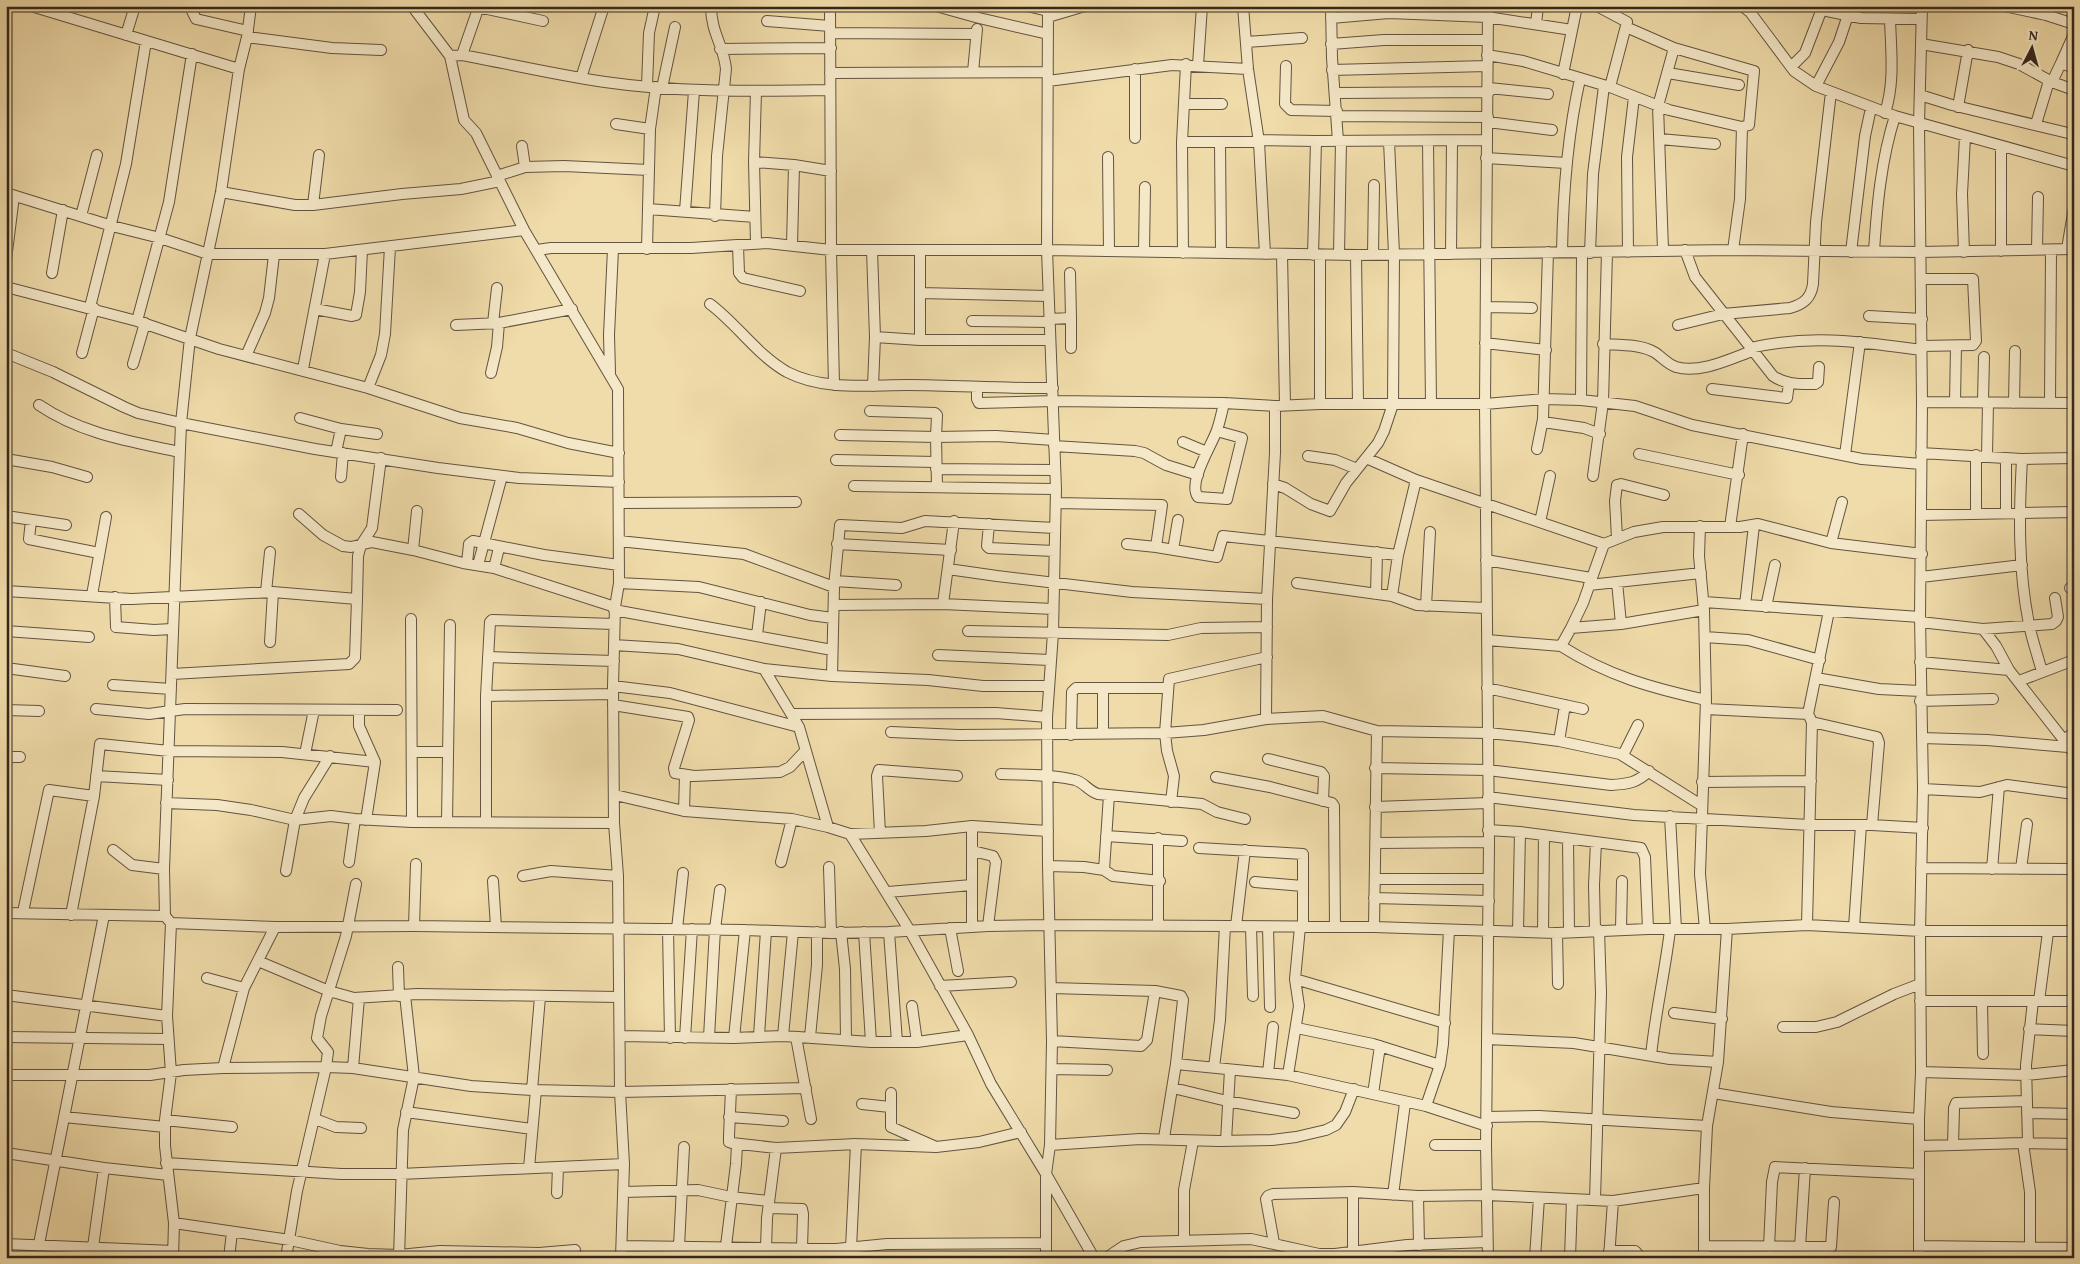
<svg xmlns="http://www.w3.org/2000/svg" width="2080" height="1264" viewBox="0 0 2080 1264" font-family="'Gentium Book Plus',serif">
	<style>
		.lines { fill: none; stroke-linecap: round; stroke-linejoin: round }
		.minor-casing { stroke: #625440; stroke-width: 12 }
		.minor { stroke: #f5e8c8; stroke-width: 10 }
	</style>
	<rect width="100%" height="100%" fill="#f0dcaa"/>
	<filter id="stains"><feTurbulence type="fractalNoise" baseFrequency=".004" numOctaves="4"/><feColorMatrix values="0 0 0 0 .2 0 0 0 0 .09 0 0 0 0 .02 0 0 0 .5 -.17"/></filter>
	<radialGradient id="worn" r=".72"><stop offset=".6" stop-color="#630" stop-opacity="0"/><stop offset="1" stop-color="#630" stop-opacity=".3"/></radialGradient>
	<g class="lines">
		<defs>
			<path id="minor" d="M 31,6 L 239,69
				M 193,6 L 192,11 L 196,19 L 248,31
				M 412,6 L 450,56 L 464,120 L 476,133 L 524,230 L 618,389 L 619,583 L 615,607 L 613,686 L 614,823 L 618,876 L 620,1092 L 624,1164 L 621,1258
				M 711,6 C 711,33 724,46 726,69 L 717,156 L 715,216
				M 830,6 L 831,250 L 834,385
				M 936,6 L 979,18 L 1048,34
				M 1027,6 L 1048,11
				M 1243,6 L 1248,69 L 1259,142 L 1265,254
				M 1331,6 L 1332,58 L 1338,141
				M 1597,6 L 1627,22 L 1610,87
				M 1742,6 L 1750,12 L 1794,71 L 1816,86 L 1895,116 L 2074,166
				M 2004,6 L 2046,15 L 2074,24
				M 478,7 L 543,21
				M 1822,10 L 1861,18 L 1921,19
				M 1048,17 L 1085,6
				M 1331,18 L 1389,13 L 1487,17 L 1572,30
				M 767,21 L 830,26
				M 1536,24 L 1538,6
				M 831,33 L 976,34
				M 2074,34 L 2061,63 L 2074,68
				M 126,35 L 135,6
				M 247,37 L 332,48 L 381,50
				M 1246,42 L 1302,38
				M 1331,44 L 1384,40 L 1487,40
				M 1921,44 L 1998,57 L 2019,64 L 2052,82 L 2074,90
				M 720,49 L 831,48
				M 462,55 L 479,6
				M 1487,55 L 1523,61 L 1610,87 L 1669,110 L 1742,127 L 1749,125 L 1754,71 L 1674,48 L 1626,27
				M 450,56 L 462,55 C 510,64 557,75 605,82 C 680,93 755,91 830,90
				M 1198,65 L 1202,6
				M 1286,66 L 1285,104 L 1291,110 L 1337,111
				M 1791,67 L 1805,53 L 1823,6
				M 1135,69 L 1135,138
				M 1332,70 L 1487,66
				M 973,72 L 977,29
				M 830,73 L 1048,72
				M 1668,73 L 1739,85
				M 1563,74 L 1577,6
				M 581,78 L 604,6
				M 1048,81 L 1172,65 L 1248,69
				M 2052,82 L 2061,63
				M 647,86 L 649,33 L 655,6
				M 1816,86 L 1839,42 L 1848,15
				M 662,88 L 675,27
				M 1489,88 L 1548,94
				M 756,91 L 754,162 L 756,243
				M 1335,93 L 1489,92
				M 1920,95 L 1952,105 L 2068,133 L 2073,133 L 2074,127
				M 1184,104 L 1222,104
				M 1958,107 L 1968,50
				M 1885,113 C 1895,82 1891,51 1890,19
				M 1337,116 L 1488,117
				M 1488,122 L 1552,130
				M 616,124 L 650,129
				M 2036,124 L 2049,81
				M 1660,139 L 1715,144
				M 1258,140 L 1316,141 L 1487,140
				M 1428,141 L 1431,404
				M 1182,142 L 1259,142
				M 1220,143 L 1221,253
				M 522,146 L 525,167
				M 1108,157 L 1109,251
				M 1486,158 L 1566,163
				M 754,162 L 794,165 L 831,171
				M 497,176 L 525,167 L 564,166 L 649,170
				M 221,192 L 295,205 L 313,205 L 402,194 L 461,189 L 500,181
				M 6,193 L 112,226 L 160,238 L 208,254 L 325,254 L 524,230
				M 313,205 L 319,155
				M 648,209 L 755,217
				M 685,211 L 694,91
				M 81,216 L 97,155
				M 792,245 L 794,165
				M 738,246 L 739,273 L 743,278 L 800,291
				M 647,249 L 650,129 L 656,87
				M 2037,249 L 2038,197
				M 2067,249 L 2074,207
				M 537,250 L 551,248 L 691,248 L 767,243 L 831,250 L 1047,250 L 1356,255 L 1733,250 L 1921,252 L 2074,249
				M 872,250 L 875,337 L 873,386
				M 1663,250 L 1658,106 L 1674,48
				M 1685,250 L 1695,277 L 1773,376 C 1786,385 1800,384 1815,384 L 1818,382 L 1819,367
				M 1733,250 L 1740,199 L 1742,127
				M 1144,251 L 1145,187
				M 1874,251 C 1877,206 1881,160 1895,116
				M 2001,251 L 2001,147
				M 1562,252 C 1563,194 1567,137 1580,79
				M 1628,252 L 1627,157 L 1634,97
				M 1851,252 L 1865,136 L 1871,108
				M 1964,252 L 1962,194 L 1965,137
				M 1183,253 L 1182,142 L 1186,64
				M 1590,253 L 1593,174 L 1604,86
				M 1282,254 L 1285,405
				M 1339,254 L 1341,141
				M 1451,254 L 1452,141
				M 1313,255 L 1316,141
				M 1356,255 L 1358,404
				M 1373,255 L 1374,185
				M 6,260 L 14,196
				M 52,273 L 63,210
				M 1922,279 L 1973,279 L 1976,341 L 1973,345 L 1922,346
				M 6,287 L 137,321 L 219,349 L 368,388 L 460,418 L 517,428 L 568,443 L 619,453
				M 920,293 L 1048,296
				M 710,304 C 737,324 757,355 787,372 C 824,391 868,385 908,385 C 956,385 1004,389 1053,388
				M 90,307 L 126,164 L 146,41
				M 1486,307 L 1532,308
				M 315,309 L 352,316 L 356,315 L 360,292 L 362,250
				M 1869,316 L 1922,319
				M 1071,318 L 1071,348
				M 1049,319 L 1071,318 L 1070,273
				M 137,321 L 169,202 L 192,54
				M 972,321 L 1050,322
				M 493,323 L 497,288
				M 456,325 L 499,323 L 572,309
				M 1678,325 L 1723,314 L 1790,308 C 1804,304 1811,298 1813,284 L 1816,222 L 1831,92
				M 875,337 L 920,340 L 1050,340
				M 920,340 L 920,250
				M 1485,343 L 1546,350
				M 1603,344 C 1619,345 1640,344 1654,352 C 1661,356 1667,364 1676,367 C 1700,374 1730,359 1752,351
				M 1750,348 C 1810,334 1861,342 1922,350
				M 6,353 L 53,372 L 124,407 L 138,413 L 181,423 L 315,449 L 438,468 L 519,478 L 619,482
				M 82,353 L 94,308
				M 246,356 L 265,313 L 269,298 L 274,255
				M 133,364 L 145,323
				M 303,369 L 325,254
				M 491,373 L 497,347 L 499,323
				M 610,373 L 609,335 L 613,249
				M 977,387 L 977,399 L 979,403 L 1054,401 L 1224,403 L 1275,406 L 1320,404 L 1485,404 L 1544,399 L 1581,400 L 1635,406 L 1692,425 L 1862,459 L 1921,464
				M 368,388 L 381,355 L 385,334 L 390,247
				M 1712,389 L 1787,398 L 1789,383
				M 1581,400 L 1582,253
				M 1922,402 L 2074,403
				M 1955,402 L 1956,346
				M 1983,402 L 1984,357
				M 2014,403 L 2015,351
				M 2050,403 L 2051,250
				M 1320,404 L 1320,255
				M 39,405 C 82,434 129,441 179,452
				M 300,418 L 341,429 L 377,434
				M 1543,422 L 1584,428 L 1600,434
				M 1217,431 L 1242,438 L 1227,499 L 1198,497 C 1187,483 1212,445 1217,430 C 1220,421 1222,412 1224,403
				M 840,435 L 936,437 L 937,415 L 935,413 L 870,411
				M 1183,442 L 1207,452
				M 1054,446 L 1135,451 L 1144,453 L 1166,465 L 1198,475
				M 1537,449 L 1543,419 L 1548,252
				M 336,452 L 341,429
				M 1921,453 L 2022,459 L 2074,458
				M 1639,454 L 1739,475
				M 1845,455 L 1860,342
				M 1308,456 L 1335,460 L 1357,469
				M 1987,456 L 1988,403
				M 1366,458 L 1416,480 L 1604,544
				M 6,459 L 52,467 L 87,477
				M 2022,459 C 2019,513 2018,570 2029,624 C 2032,640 2038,656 2042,672
				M 836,460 L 936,462
				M 936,469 L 1055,470
				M 1593,476 L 1603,402 L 1607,252
				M 341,477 L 343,453
				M 1273,484 L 1285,488 L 1311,504 L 1330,511 L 1346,483 L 1378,443 L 1384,431 L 1393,404 L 1394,254 L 1389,141
				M 854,486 L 1056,489
				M 937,487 L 936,437 L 996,436 L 1054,440
				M 619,503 L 796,502
				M 1056,503 L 1162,505 L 1156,547
				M 2006,513 L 2006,458
				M 299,514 L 323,535 L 343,546 L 351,547 L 372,542 L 413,550 L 463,563 L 494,568 L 615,607
				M 1976,514 L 1976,455
				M 1921,515 L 2074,512
				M 6,516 L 66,525
				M 31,520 L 29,539 L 99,553
				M 1540,522 L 1550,476
				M 989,524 L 987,546 L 989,548 L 1054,551
				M 1700,526 L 1699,556 L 1704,610 L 1706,700 L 1700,874 L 1705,929
				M 1730,527 L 1743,434
				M 1617,538 L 1615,501 L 1617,485 L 1621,484 L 1664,495
				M 619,541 L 744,554 L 834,587
				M 1831,543 L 1842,502
				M 837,544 L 951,550
				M 1127,544 L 1156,547 L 1217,557 L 1223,536 L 1398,555
				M 413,550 L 417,511
				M 1173,550 L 1178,520
				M 1486,560 L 1591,578
				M 467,563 L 469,544 L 473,541 L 544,555 L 619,565
				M 478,565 L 502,476
				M 494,568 L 499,548
				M 948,569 L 997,576 L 1132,592 L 1267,599
				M 1921,577 L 2022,565
				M 835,581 L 896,585
				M 1617,582 L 1621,624
				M 619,583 L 699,587 L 810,615 L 833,618
				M 1297,583 L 1392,596 L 1417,605 L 1486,608
				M 1589,585 L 1701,573
				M 2070,588 L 2074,588
				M 6,591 L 132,599 L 273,592 L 357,599 L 355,658 L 349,664 L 172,674
				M 266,592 L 270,552
				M 1376,594 L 1377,552
				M 92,595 L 106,517
				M 1392,596 L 1398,555 L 1416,480
				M 115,597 L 116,627 L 154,630 L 172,629
				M 357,599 L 358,556 L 361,545 L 372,528 L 381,458
				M 1704,602 L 1920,617
				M 943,604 L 954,521
				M 834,605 L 943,604 L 1053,609
				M 1745,605 L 1754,525
				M 1426,606 L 1430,532
				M 1766,607 L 1775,565
				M 614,610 L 832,650
				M 411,619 L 412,822
				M 1920,622 L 1983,629 L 2052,624 L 2056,621 L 2058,617 L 2055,598
				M 1571,628 L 1583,603 L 1604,544 L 1634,532 L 1663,527 L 1740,527 L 1758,524 L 1831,543 L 1922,554
				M 1983,629 L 1996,646 L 2009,670
				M 6,631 L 89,637
				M 968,631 L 1168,635 L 1201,628 L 1267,627
				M 757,635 L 761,602
				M 1705,637 L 1748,640 L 1820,660
				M 1487,640 L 1561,646 L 1571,628 L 1621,624 L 1704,610
				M 270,642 L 273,592
				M 614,645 L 678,649 L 764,669 L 799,727 L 828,827
				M 1561,646 C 1608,676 1652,688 1706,700
				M 938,655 L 1050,660
				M 488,657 L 614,661
				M 1920,662 L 2009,670 L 2074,753
				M 6,668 L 65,676
				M 764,669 L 832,676 L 928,680 L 983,686 L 1048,686
				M 832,676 L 834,587 L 840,525 L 902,528 L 925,521 L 1055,528
				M 1816,678 L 1879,689 L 1920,691
				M 2019,681 L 2074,660
				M 113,685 L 171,689
				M 613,686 L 670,693 L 799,727
				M 1103,688 L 1103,734
				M 1487,688 L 1583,709
				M 486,696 L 613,694
				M 1920,701 L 1993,699
				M 613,705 L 688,717 L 689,720 L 674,768 L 675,773 L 694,776 L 780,772 L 790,767 L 805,751
				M 96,709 L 149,714 L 185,709 L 397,710
				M 1706,709 L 1808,714
				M 6,710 L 39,711
				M 359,710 L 359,726 L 375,762
				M 793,714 L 996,713 L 1047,717
				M 1266,719 L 1267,599 L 1275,453 L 1275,406
				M 1812,722 L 1877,737 L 1879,743 L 1872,825
				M 891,732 L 959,735 L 1165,733 L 1204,730 L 1266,719 L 1323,716 L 1377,731 L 1488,733 L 1528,737 L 1559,741 L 1620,754 L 1701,805
				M 1071,735 L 1072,692 L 1076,688 L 1168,688
				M 1922,738 L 1987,740 L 2068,747
				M 2063,740 L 2074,733
				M 1559,741 L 1565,705
				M 412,752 L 447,752
				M 305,754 L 314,710
				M 1623,755 L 1638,725
				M 6,757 L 20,757
				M 1268,759 L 1321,772 L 1324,776 L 1323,801
				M 1375,768 L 1488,770 L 1611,785 C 1628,784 1637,783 1649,771
				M 1001,774 C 1025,775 1051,774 1075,780 C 1084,782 1088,791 1098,794 L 1202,804 L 1217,812 L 1245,819
				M 96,776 L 168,780
				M 1216,777 L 1270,787 L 1332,803 L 1334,806 L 1335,927
				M 1702,782 L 1811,781
				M 1923,789 L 1980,792 L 2007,785 L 2074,794
				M 615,795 L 684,811 L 792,819 L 828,827 L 850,834 L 926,831 L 972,826 L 1048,831
				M 1488,797 L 1634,815 L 1809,825 L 1872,825 L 1923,828
				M 1171,802 L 1174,776 L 1167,751 L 1165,733 L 1169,679 L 1267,657
				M 166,803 L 217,805 L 251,810 L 295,820 L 331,816 L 355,819 L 412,822 L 614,823
				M 1375,807 L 1488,803
				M 684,811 L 685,776
				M 1670,816 L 1676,929
				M 447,822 L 450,625
				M 486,822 L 486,696 L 490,622 L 492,620 L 614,624
				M 1488,830 L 1520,832 L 1641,848 L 1645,857 L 1648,929
				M 880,833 L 877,776 L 879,770 L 957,776
				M 850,834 L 910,931 L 968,1035 L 991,1084 L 1046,1174 L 1094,1258
				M 1106,836 L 1182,841
				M 1158,838 L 1158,925
				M 1568,839 L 1569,932
				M 1376,843 L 1489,842
				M 1199,848 L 1303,854 L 1303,927
				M 113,850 L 132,865 L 164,869
				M 973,851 L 993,856 L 996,862 L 988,926
				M 349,862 L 355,819
				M 781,862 L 792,819
				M 1048,866 L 1084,867 L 1104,870 L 1113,876 L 1160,881
				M 829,867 L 831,933
				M 1921,868 L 2074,869
				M 1992,869 L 1999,787
				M 2021,869 L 2027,824
				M 1104,870 L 1109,795
				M 286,871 L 295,820 L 304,798 L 330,756
				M 523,876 L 551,871 L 618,876
				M 1375,879 L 1488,879
				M 493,881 L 496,927
				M 1255,882 L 1303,886
				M 888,892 L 972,885
				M 1374,898 L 1489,901
				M 23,912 L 49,790 L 94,796
				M 6,913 L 165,916
				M 71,915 L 94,796 L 100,744 L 169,751 L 282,752 L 375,762 L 366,820
				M 171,923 L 275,927 L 414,926 L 745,930 L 831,933 L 889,932 L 988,926 L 1049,925 L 1374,927 L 1557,933 L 1648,929 L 1727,929 L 1807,925 L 1920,931 L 2074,931
				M 1807,925 L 1812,722 L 1808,714 L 1829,611
				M 414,926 L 416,864
				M 972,926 L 972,826
				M 1236,926 L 1245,850
				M 1251,927 L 1253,996
				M 1268,927 L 1270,1007
				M 1374,927 L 1377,731
				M 1854,927 L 1861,825
				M 950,928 L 958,971
				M 668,929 L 670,1038
				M 677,929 L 683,873
				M 1621,929 L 1622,881
				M 1595,930 L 1594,885 L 1596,842
				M 1518,931 L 1520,832
				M 841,932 L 845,969 L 846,1039
				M 864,932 L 871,1042
				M 889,932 L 897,1042
				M 1543,932 L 1544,835
				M 1557,933 L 1558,984
				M 258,961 L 329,991 L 354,998 L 417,994 L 619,997
				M 398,967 L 399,996
				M 207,978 L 244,988
				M 1295,979 L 1445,1023
				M 940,986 L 1011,982
				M 1052,988 L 1155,991 L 1181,996 L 1183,1000 L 1176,1064 L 1164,1138
				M 6,995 L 167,1016
				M 1920,1001 L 2074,1001
				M 2039,1001 L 2048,932
				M 1982,1002 L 1983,1054
				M 912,1006 L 917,1042
				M 1674,1013 L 1722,1019
				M 1783,1027 L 1816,1027 L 1837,1022 L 1894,994 L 1920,984
				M 1297,1028 L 1373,1044 L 1440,1065
				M 2029,1029 L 2074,1031
				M 620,1036 L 734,1038 L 783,1036 L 871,1042 L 917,1042 L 968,1035
				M 759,1036 L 766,931
				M 783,1036 L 793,932
				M 6,1037 L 168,1039
				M 709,1037 L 715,929 L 720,890
				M 796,1037 L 811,1119
				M 810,1037 L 817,965 L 817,932
				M 685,1038 L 692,929
				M 734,1038 L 745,930
				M 1487,1039 L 1574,1043 L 1670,1059 L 1718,1062
				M 1052,1041 L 1141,1046 L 1147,1040 L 1155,991
				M 1651,1056 C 1655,1014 1665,972 1670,930
				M 1176,1064 L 1288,1075 L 1426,1106 L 1487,1126
				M 1214,1067 L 1220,1020 L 1225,926
				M 223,1068 L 244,988 L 275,927
				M 353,1068 L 359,998
				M 1052,1069 L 1107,1070
				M 1921,1072 L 2026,1075 L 2074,1070
				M 1268,1073 L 1273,1027
				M 6,1075 L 150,1075 L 184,1070 L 223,1068 L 326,1067 L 353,1068 L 471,1086 L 532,1090 L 620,1092 L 806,1088
				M 1288,1075 L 1299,1006 L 1295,979 L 1300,927
				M 1173,1088 L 1227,1101 L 1294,1113
				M 731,1089 L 729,1136 L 729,1142 L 732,1143 L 776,1148 L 856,1144 L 936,1147 L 979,1142 L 1021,1132
				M 532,1090 L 540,997
				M 891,1093 L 891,1127 L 934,1146
				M 1713,1093 L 1831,1112 L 1919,1119
				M 1373,1094 L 1380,1046
				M 862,1104 L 890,1107
				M 1426,1106 L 1440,1065 L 1443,1044 L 1449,930
				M 406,1112 L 532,1129
				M 2027,1113 L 2074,1114
				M 64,1117 L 165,1127
				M 729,1117 L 783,1121
				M 1487,1117 L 1539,1116 L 1707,1126
				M 315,1119 L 336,1127 L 361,1128
				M 165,1120 L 232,1127
				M 1226,1141 L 1230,1070
				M 2023,1143 L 2030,1192 L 2030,1258
				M 2028,1143 L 2026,1065 L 2033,1001
				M 1050,1145 L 1140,1139 L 1220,1141 L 1272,1140 L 1296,1137 L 1326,1130 L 1336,1125 L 1345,1112 L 1354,1089
				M 1435,1145 L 1486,1145
				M 1953,1145 L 1954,1108 L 1956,1103 L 2027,1101
				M 1919,1146 L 2023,1143 L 2074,1144
				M 6,1153 L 104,1168 L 168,1175
				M 166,1163 L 341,1174 L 400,1174 L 624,1164
				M 529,1168 L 536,1090
				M 623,1192 L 698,1190 L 731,1197 L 769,1201
				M 1353,1192 L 1353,1253
				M 557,1193 L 558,1167
				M 1393,1195 L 1405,1103
				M 1418,1196 L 1419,1245
				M 1595,1200 L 1601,993 L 1599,930
				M 769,1208 L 802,1209 L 803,1214 L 802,1248
				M 174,1223 L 290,1240 L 340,1251 L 368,1254 L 399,1255 L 440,1251 L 539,1253 L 575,1250
				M 1184,1241 L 1184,1190 L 1193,1141
				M 1274,1243 L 1266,1199 L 1268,1196 L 1273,1194 L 1353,1192 L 1418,1196 L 1487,1195 L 1613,1201 L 1704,1188
				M 6,1244 L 173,1251
				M 39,1244 L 104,915
				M 622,1246 L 836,1249 L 887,1244 L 1046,1243
				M 679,1246 L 684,1147
				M 726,1246 L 736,1164 L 737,1144
				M 1704,1246 L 1831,1247 L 1834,1202
				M 1919,1246 L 2074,1248
				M 93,1247 L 104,1168
				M 1769,1247 L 1772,1182 L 1775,1167 L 1919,1174
				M 1800,1247 L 1805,1168
				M 766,1248 L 767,1218 L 776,1148
				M 851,1248 L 856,1144
				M 1609,1251 L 1635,1251 L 1637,1253 L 1637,1258
				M 173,1258 L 174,1223 L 165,1146 L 165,1120 L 171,1073 L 167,1016 L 171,923 L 165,916 L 164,869 L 181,423 L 190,338 L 221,192 L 239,69 L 247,37 L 251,6
				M 229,1258 L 232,1232
				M 286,1258 L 297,1191 L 326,1067 L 328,1052 L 317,1038 L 321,1016 L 346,936 L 356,884
				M 399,1258 L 403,1130 L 414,1077 L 405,995
				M 1046,1258 L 1046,1174 L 1050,1145 L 1052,1041 L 1048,866 L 1047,717 L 1053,633 L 1056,489 L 1047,250 L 1048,6
				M 1106,1258 L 1124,1246 L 1141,1242 L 1251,1239 L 1319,1254 L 1335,1254 L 1407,1245 L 1487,1242
				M 1488,1258 L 1486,1145 L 1489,842 L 1485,404 L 1488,6
				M 1535,1258 L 1539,1198
				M 1570,1258 L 1572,1199
				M 1609,1258 L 1613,1201
				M 1704,1258 L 1704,1188 L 1707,1126 L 1718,1062 L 1727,929
				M 1919,1258 L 1919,1119 L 1921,1072 L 1920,931 L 1923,789 L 1920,617 L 1922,402 L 1919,124 L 1922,6"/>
		</defs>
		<!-- minor casing -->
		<use href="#minor" class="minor-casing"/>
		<!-- minor -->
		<use href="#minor" class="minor"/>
	</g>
	<!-- margin -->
	<rect width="2080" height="1264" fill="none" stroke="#f0dcaa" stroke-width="25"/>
	<rect x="8" y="8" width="2065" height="1249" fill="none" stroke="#33271c" stroke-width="2.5"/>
	<rect x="12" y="12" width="2055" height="1239" fill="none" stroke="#33271c"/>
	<!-- north arrow -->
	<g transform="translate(2032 48) rotate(6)" stroke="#f5e8c8" stroke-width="4" paint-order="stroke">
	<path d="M0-4L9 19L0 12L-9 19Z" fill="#33271c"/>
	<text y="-8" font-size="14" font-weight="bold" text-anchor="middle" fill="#33271c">N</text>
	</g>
	<rect width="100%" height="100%" filter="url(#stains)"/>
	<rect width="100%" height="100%" fill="url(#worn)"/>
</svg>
